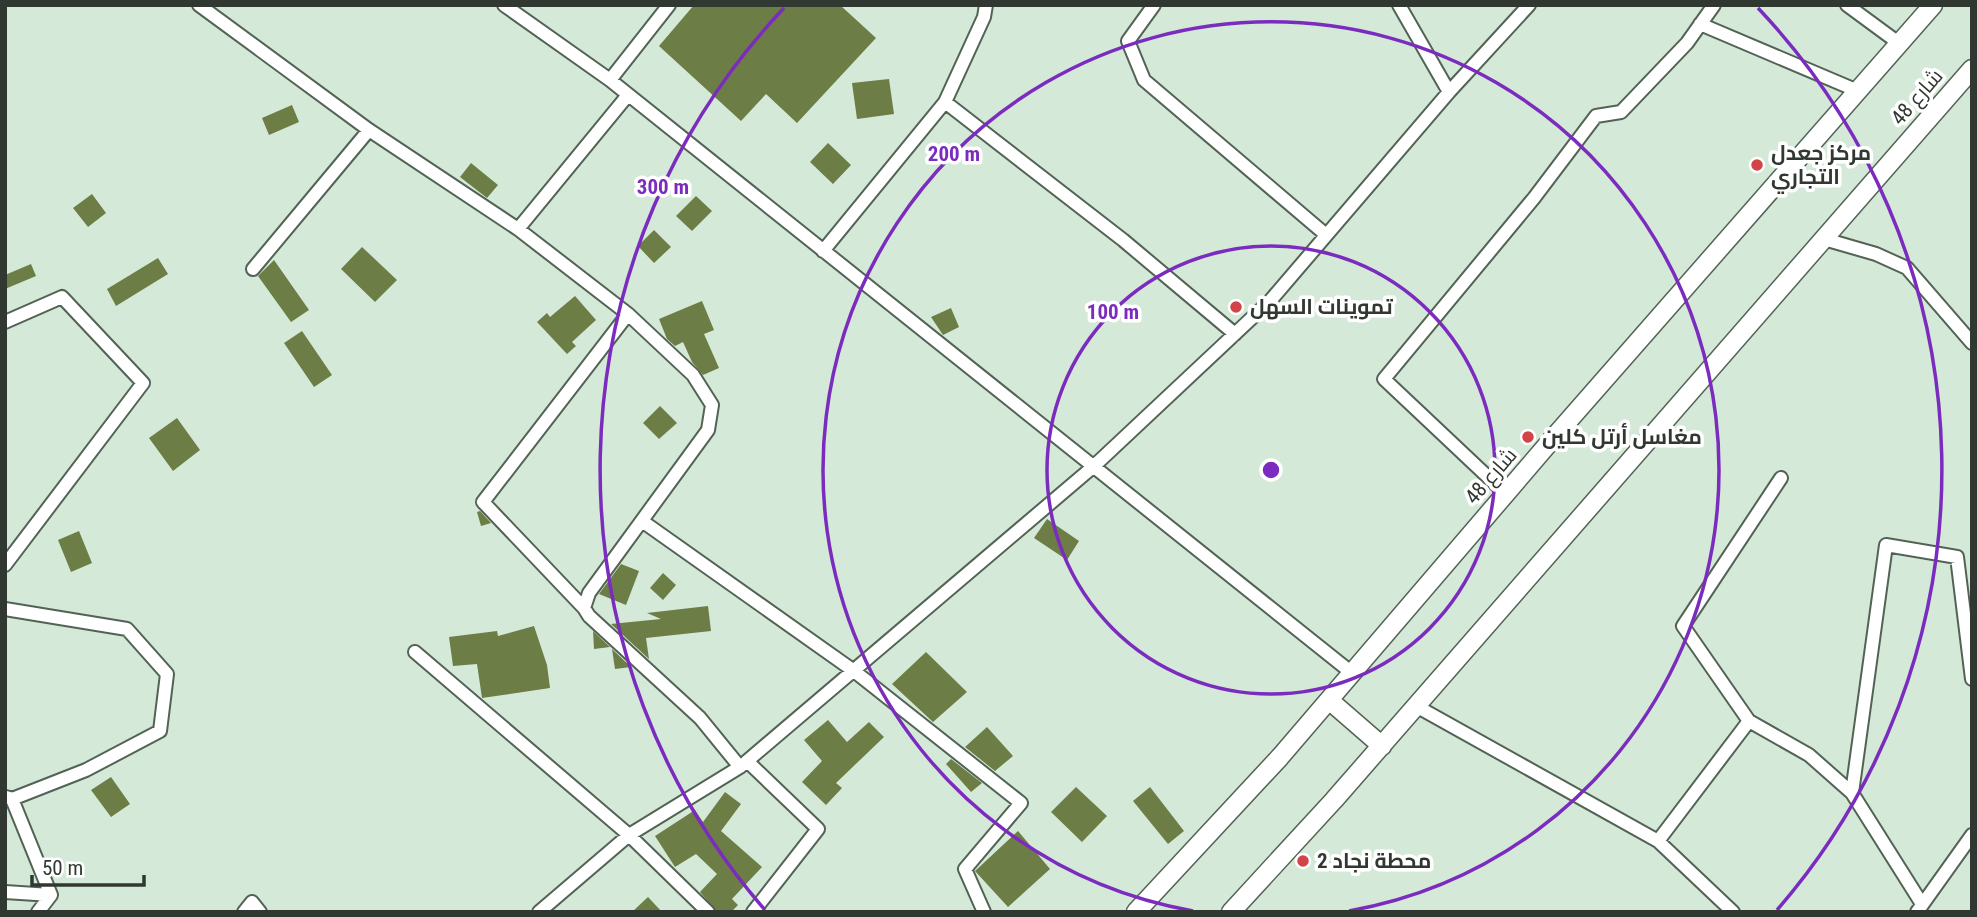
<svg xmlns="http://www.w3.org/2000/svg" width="1977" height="917" viewBox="0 0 1977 917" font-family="'Roboto Condensed',Cairo,sans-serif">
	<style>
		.building { fill: #6c7d46 }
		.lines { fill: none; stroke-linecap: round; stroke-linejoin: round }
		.street-casing { stroke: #526355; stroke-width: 16 }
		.secondary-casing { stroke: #526355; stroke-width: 21 }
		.street { stroke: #fff; stroke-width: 12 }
		.secondary { stroke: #fff; stroke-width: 18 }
		.ring { fill: none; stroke: #7b2cbf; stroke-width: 3.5 }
		.poi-dot { fill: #d34448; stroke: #fff; stroke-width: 2.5 }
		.labels { text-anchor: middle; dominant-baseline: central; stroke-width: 7; stroke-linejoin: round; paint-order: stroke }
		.street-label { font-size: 21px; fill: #303831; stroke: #fff }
		.poi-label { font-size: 21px; font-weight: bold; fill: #303831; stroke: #fff; text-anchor: start }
		.centre { fill: #7b2cbf; stroke: #fff; stroke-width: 3.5 }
		.ring-label { font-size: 21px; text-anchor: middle; font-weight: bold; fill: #7b2cbf; stroke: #fff; stroke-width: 7; stroke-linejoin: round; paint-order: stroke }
	</style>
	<rect width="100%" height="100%" fill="#d5e9d8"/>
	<!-- building -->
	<path class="building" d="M 694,5 L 840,5 L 876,38 L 797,123 L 766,94 L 741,121 L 659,46 Z
		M 889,79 L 894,114 L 857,119 L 852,83 Z
		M 292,105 L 299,122 L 269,135 L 262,118 Z
		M 828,143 L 851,165 L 833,184 L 810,162 Z
		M 471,163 L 498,185 L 487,198 L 460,177 Z
		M 92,194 L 106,213 L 88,227 L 73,208 Z
		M 696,196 L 712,211 L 692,231 L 676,216 Z
		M 654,230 L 671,247 L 654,263 L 638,246 Z
		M 362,247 L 397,280 L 375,302 L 341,269 Z
		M 158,258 L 168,274 L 116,306 L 107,289 Z
		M 274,260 L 309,310 L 291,322 L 258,276 Z
		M 31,264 L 36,276 L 5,289 L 5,275 Z
		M 575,296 L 596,320 L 572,342 L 576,346 L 567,354 L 537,322 L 547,313 L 550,317 Z
		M 702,301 L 714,330 L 704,334 L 719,368 L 703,375 L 692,362 L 683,342 L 675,346 L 667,339 L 659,319 Z
		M 951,308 L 959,327 L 943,335 L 931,317 Z
		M 302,331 L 332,375 L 314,387 L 284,343 Z
		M 660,406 L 677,423 L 659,439 L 643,423 Z
		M 177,418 L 200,450 L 173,471 L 149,438 Z
		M 480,511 L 491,523 L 481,526 L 477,512 Z
		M 1047,519 L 1079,541 L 1067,560 L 1034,538 Z
		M 79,531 L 92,563 L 71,572 L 58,540 Z
		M 621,564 L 639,571 L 626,605 L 599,594 Z
		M 663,573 L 676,585 L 663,600 L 650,588 Z
		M 708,606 L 711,631 L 646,638 L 649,659 L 611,624 L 661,619 L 647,613 Z
		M 534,626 L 547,665 L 550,688 L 482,698 L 477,664 L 453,666 L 449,637 L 497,631 L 498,636 Z
		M 593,631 L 610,647 L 594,649 Z
		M 612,649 L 631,667 L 615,669 Z
		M 926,652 L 967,692 L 933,722 L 892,684 Z
		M 828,720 L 847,742 L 869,722 L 884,737 L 836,783 L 842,788 L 826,805 L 802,782 L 822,761 L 804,740 Z
		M 987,727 L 1013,756 L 995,771 L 965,747 Z
		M 951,759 L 982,783 L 971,792 L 946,764 Z
		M 111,777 L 130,804 L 111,817 L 91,790 Z
		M 1076,787 L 1107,816 L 1082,842 L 1051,812 Z
		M 1150,787 L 1184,831 L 1168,844 L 1133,801 Z
		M 725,792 L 741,804 L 721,831 L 762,867 L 732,899 L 738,905 L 731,912 L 717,912 L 700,892 L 717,874 L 696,854 L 675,867 L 655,836 L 695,810 L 703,822 Z
		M 1018,831 L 1050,869 L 1008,907 L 975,871 Z
		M 648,897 L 662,912 L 632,912 Z"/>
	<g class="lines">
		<defs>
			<path id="street" d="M 199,5 L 369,130 L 518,229 L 628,314 L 693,375 L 712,405 L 708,430 L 589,593 L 584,608
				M 504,5 L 610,80 L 669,5
				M 986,5 L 984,17 L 945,102 L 1123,240 L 1235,334
				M 1154,5 L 1128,41 L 1144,80 L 1325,234
				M 1399,5 L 1449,92
				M 1847,5 L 1900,44
				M 1700,24 L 1858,91
				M 610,80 L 1352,673
				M 518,229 L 628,95
				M 1824,239 L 1876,254 L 1907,268 L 1972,343
				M 823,251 L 945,102
				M 253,269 L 369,130
				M 628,314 L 483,502 L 584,608 L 589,616 L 700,718 L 740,767 L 1094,466 L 1270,301 L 1449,92 L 1529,5
				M 5,322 L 62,297 L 143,383 L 5,565
				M 1506,494 L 1384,379 L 1534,198 L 1596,116 L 1621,112 L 1687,43 L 1714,5
				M 642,521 L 854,671 L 1021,803 L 965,869 L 984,912
				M 5,609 L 127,629 L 167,674 L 160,731 L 86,770 L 12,799
				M 415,652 L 629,835 L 708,912
				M 1416,706 L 1658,841 L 1733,912
				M 1749,721 L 1683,626 L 1781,478
				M 747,761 L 818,829 L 753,912
				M 1852,793 L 1886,545 L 1957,557 L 1972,679
				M 1658,841 L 1749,721 L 1809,755 L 1852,793 L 1922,904
				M 5,892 L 51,895 L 12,799 L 6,797
				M 38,912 L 51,895
				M 244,912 L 252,902 L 260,912
				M 539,912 L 629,835 L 740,767
				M 1917,912 L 1972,835"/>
			<path id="secondary" d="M 1329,700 L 1382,746
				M 1136,912 L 1280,757 L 1555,436 L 1933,5
				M 1231,912 L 1334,800 L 1972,69"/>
		</defs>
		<!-- street casing -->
		<use href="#street" class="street-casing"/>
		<!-- secondary casing -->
		<use href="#secondary" class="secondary-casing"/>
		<!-- street -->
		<use href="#street" class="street"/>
		<!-- secondary -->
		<use href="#secondary" class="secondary"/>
	</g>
	<!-- distance rings -->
	<g class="ring">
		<circle cx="1271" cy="470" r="224"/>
		<path d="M1193 911A448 448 0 1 1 1349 911"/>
		<path d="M765 910A671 671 0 0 1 784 8M1758 8A671 671 0 0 1 1777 910"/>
	</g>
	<!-- markers -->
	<g class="poi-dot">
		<circle cx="1757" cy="165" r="7"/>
		<circle cx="1236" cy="307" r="7"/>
		<circle cx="1528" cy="437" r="7"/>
		<circle cx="1303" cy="861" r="7"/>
	</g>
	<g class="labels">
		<!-- street labels -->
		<g class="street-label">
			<text transform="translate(1917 97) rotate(-49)">شارع 48</text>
			<text transform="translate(1491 476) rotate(-49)">شارع 48</text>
		</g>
		<!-- poi labels -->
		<g class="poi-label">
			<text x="1771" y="153">مركز جعدل<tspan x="1771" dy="24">التجاري</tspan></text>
			<text x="1250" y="307">تموينات السهل</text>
			<text x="1542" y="437">مغاسل أرتل كلين</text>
			<text x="1317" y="861">محطة نجاد 2</text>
		</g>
	</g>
	<circle cx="1271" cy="470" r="10" class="centre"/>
	<g class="ring-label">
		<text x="954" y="161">200 m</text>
		<text x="663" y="194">300 m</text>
		<text x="1113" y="319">100 m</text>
	</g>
	<!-- border -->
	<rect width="1977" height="917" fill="none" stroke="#303831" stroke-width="14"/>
	<!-- scale -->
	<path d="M32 875v10h112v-10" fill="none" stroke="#303831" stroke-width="3.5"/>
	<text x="42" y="875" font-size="21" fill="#303831" stroke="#ffffff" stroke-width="5" paint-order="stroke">50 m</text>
</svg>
